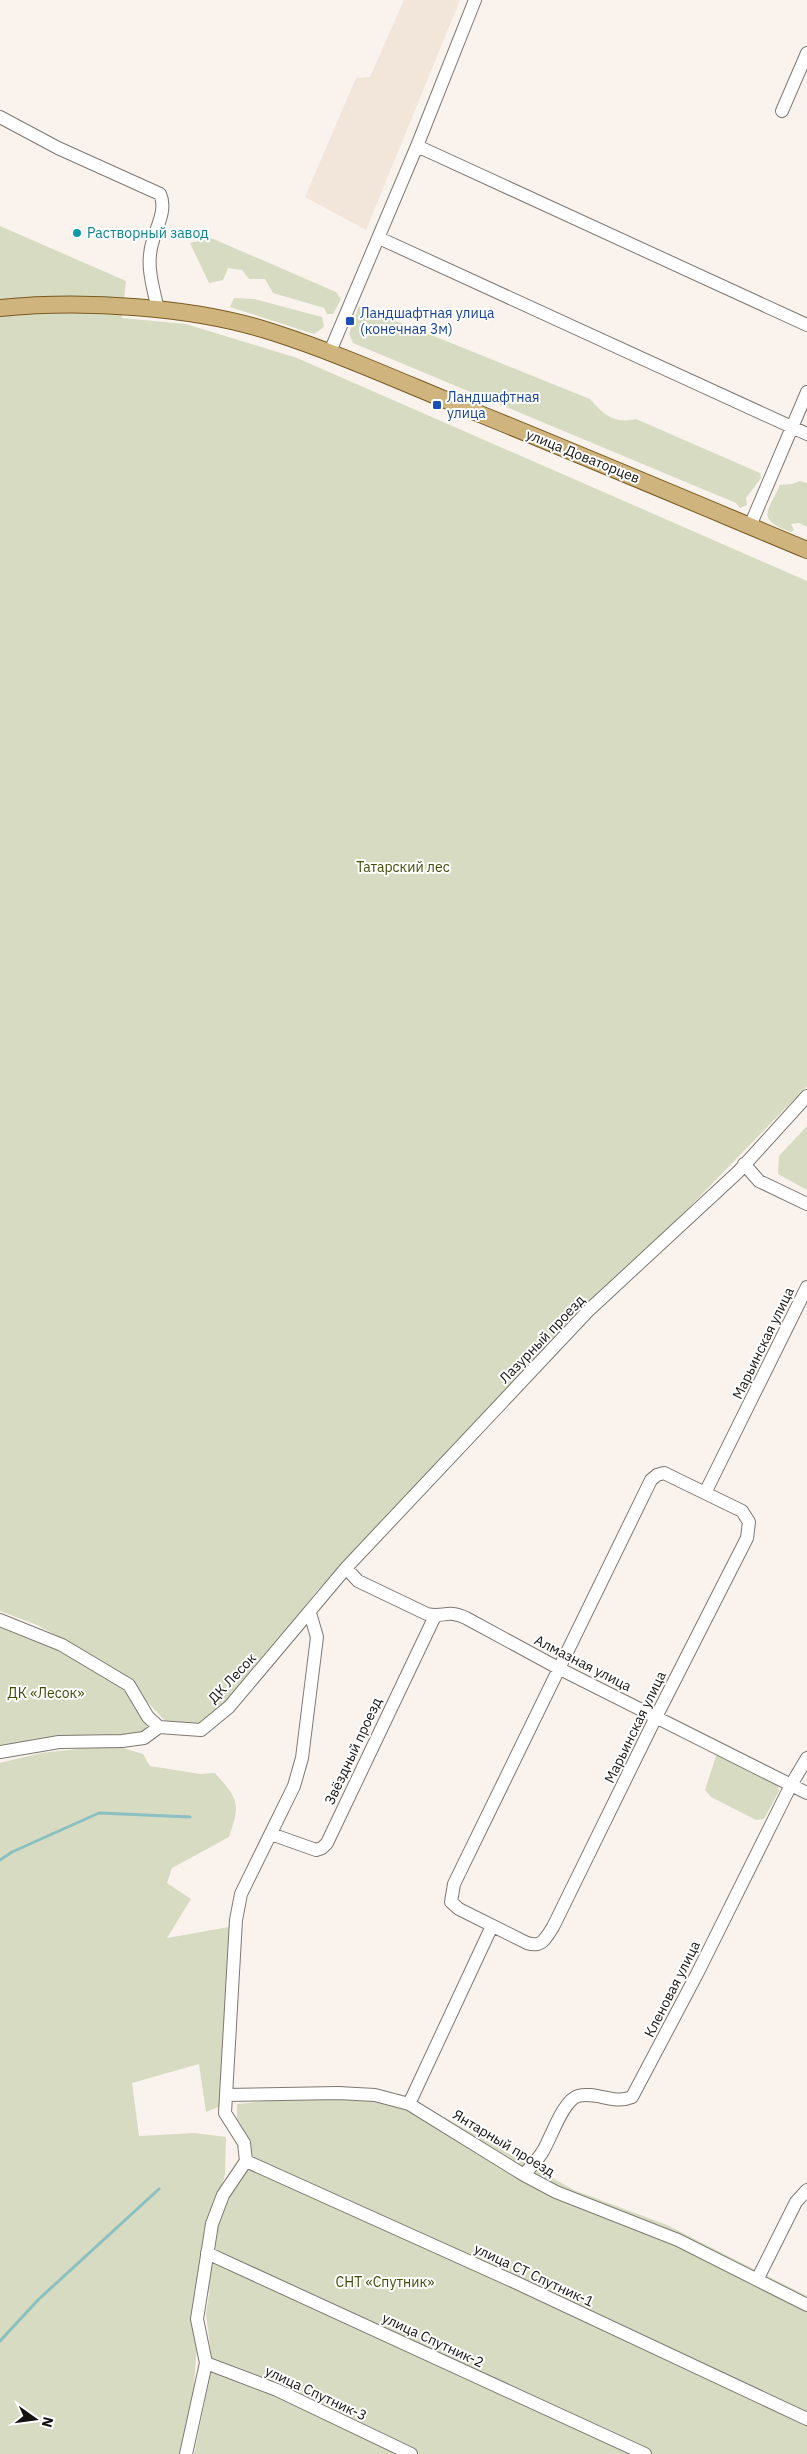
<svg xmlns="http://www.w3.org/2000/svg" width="807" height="2454" viewBox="0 0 807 2454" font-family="'IBM Plex Sans',sans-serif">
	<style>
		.built { fill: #f2e5da }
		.green { fill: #d6dbc2 }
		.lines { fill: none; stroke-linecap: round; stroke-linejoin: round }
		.stream { stroke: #8bc0c1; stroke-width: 3 }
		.minor-casing { stroke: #7e7872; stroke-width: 14 }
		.major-casing { stroke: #795b20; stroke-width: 18 }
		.minor { stroke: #fff; stroke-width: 12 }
		.major { stroke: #cfb47e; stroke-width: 16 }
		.culture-dot { fill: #0f9aa8; stroke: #fff; stroke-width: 2 }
		.transit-dot { fill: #1a4fb4; stroke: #fff; stroke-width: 2 }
		.labels { text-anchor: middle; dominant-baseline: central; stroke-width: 4; stroke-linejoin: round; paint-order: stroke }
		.culture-label { font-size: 14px; fill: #0d838f; stroke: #fff; text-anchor: start }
		.transit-label { font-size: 14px; fill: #164399; stroke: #fff; text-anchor: start }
		.street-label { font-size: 14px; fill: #151210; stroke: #fff }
		.park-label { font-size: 14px; fill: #434b08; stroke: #fff }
	</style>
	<rect width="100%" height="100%" fill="#faf3ed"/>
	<!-- built -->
	<path class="built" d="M 404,0 L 460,0 L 366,230 L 305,197 L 356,78 L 370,77 Z"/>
	<!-- green -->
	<path class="green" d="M 0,226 L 126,281 L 122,318 L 186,324 L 297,358 L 807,581 L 807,1086 L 314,1594 C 280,1638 239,1700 191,1728 L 164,1720 L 133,1686 L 59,1637 L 37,1625 L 0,1611 Z
		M 211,238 L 336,292 L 341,299 L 333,314 L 327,314 L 324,308 L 273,293 L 265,279 L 249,279 L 242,270 L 228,268 L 223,280 L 209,283 L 190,243 Z
		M 234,298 L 254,299 L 322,317 L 324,327 L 314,334 L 230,307 Z
		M 359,306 L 590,399 C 604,415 613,424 636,419 L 760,473 L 761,478 L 746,498 L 747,505 L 740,508 L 736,503 L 353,343 L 349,333 Z
		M 800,481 L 807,483 L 807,527 L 799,523 L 791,524 L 794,530 L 791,532 C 755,519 768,512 780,485 L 792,484 Z
		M 807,1126 L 807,1190 L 778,1174 L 779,1156 Z
		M 0,1625 L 62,1648 L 127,1688 L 147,1720 L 146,1732 C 98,1741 48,1740 0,1745 Z
		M 113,1745 L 143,1754 L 150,1766 L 200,1774 L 215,1773 C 238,1799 241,1803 229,1837 L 172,1868 L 167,1883 L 191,1899 L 167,1938 L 229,1927 L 221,2106 L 206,2112 L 199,2064 L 132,2083 L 139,2136 L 195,2133 L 226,2137 L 225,2174 L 210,2236 L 211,2272 L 213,2234 L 222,2208 L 251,2156 L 237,2119 L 237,2104 L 370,2091 L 417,2102 L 574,2190 L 667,2225 L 807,2296 L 807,2454 L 194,2454 L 211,2372 L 212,2360 L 206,2314 L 210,2288 C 196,2319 197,2353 194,2386 C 192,2409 185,2432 180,2454 L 0,2454 L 0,1763 L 41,1753 Z
		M 720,1755 L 778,1786 L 779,1791 L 764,1819 L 756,1820 L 711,1797 L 705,1790 L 716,1756 Z"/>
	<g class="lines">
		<!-- stream -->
		<path class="stream" d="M 0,1860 L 12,1852 L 99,1813 L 190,1817
			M 0,2341 L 39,2299 L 159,2189"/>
		<defs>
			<path id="minor" d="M 782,111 L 807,53
				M 0,117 L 58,148 L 160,194 C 167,209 157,226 153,240 C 145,265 153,286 158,310
				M 417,146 L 807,325
				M 379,238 L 807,434
				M 329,354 L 417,146 L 475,0
				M 750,526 L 807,392
				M 744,1164 L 759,1181 L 807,1204
				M 664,1473 L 742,1511 L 749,1522 L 747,1538 L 656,1717 L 553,1927 C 545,1939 542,1948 527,1943 L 459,1909 L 451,1902 L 454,1884 L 651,1480 L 657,1475 Z
				M 705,1493 L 807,1287
				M 346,1568 L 358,1581 L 427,1614 C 444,1618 447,1609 466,1618 L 560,1669 L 807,1793
				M 0,1620 L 62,1645 L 129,1685 L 148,1717 L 159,1727 L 201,1730 L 229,1707 L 346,1568 L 589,1310 L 738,1172 L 807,1096
				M 0,1752 L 59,1742 L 122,1741 L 144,1738 L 159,1727
				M 271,1834 L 316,1850 L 322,1848 L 327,1843 L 435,1616
				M 226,2095 L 338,2093 L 375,2095 L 409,2104 L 524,2175 L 556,2192 L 678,2240 L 807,2305
				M 409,2104 L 492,1926
				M 246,2161 L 517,2283 L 807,2419
				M 524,2175 C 530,2167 538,2160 543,2151 C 551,2138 563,2100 578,2096 C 596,2091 613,2105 632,2097 L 697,1974 L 791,1785 L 807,1758
				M 207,2253 L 645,2454
				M 757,2280 L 796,2202 L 807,2190
				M 206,2363 L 277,2390 L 411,2454
				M 186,2454 L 206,2363 L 197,2319 L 212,2224 L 223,2195 L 246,2161 L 244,2143 L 225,2113 L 236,1920 L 241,1894 L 294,1786 L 302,1758 L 317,1637 L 310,1613"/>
			<path id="major" d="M 0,308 C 83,300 192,306 272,332 C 341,354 408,385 475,412 C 586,457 697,504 807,550"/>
		</defs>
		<!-- minor casing -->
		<use href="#minor" class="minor-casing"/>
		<!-- major casing -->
		<use href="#major" class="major-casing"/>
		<!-- minor -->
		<use href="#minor" class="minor"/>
		<!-- major -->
		<use href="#major" class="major"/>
	</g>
	<!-- markers -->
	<circle class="culture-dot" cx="77" cy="233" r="5"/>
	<g class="transit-dot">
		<rect x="345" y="316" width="10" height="10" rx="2.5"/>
		<rect x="432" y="400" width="10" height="10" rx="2.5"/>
	</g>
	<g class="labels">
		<!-- culture labels -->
		<g class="culture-label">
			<text x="87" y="233">Растворный завод</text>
		</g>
		<!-- transit labels -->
		<g class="transit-label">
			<text x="360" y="313">Ландшафтная улица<tspan x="360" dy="16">(конечная 3м)</tspan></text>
			<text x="447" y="397">Ландшафтная<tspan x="447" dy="16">улица</tspan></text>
		</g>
		<!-- street labels -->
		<g class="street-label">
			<text transform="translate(583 456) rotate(22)">улица Доваторцев</text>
			<text transform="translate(542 1339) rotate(-46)">Лазурный проезд</text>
			<text transform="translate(763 1343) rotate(-64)">Марьинская улица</text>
			<text transform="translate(583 1663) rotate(27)">Алмазная улица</text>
			<text transform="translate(232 1678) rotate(-47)">ДК Лесок</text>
			<text transform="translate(635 1727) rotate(-64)">Марьинская улица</text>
			<text transform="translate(353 1751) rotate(-65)">Звёздный проезд</text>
			<text transform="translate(672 1989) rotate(-63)">Кленовая улица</text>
			<text transform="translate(504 2143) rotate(31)">Янтарный проезд</text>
			<text transform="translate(534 2275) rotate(25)">улица СТ Спутник-1</text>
			<text transform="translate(433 2340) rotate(25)">улица Спутник-2</text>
			<text transform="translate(316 2393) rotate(25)">улица Спутник-3</text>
		</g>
		<!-- park labels -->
		<g class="park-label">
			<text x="403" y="867">Татарский лес</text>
			<text x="46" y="1693">ДК «Лесок»</text>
			<text x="385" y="2282">СНТ «Спутник»</text>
		</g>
	</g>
	<!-- north arrow -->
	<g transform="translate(35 2419) rotate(104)" stroke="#ffffff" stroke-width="4" paint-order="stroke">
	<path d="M0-4L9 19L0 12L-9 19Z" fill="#151210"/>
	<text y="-8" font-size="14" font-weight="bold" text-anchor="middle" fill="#151210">N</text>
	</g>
</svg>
